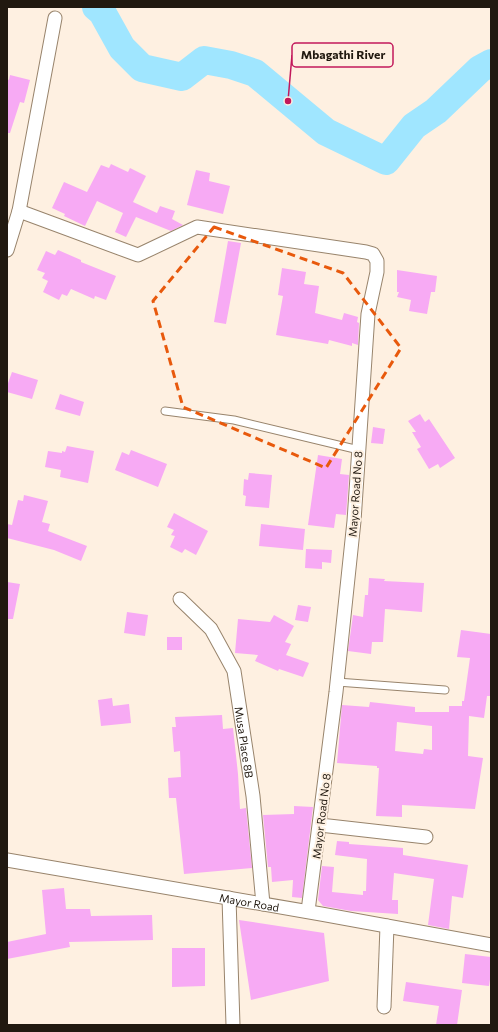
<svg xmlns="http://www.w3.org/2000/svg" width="498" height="1032" viewBox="0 0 498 1032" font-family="Commissioner,sans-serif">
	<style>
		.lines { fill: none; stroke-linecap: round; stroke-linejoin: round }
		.river { stroke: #a0e6ff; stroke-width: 28 }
		.building { fill: #f7aaf4; fill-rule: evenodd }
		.service-casing { stroke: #98846c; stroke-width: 9 }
		.minor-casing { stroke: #98846c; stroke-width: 15 }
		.service { stroke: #fff; stroke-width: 7 }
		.minor { stroke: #fff; stroke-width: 13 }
		.marked { fill: none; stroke: #e8590c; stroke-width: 3; stroke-dasharray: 8 5; stroke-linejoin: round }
		.labels { text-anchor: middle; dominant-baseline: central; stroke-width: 4; stroke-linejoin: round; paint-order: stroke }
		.street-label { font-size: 11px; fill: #211910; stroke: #fef0e1 }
		.leader { fill: none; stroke: #c2185b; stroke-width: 1.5 }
		.callout-dot { fill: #c2185b; stroke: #fef0e1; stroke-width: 1.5 }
		.callout { fill: #fef0e1; stroke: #c2185b; stroke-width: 1.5 }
		.callout-label { font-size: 12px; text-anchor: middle; font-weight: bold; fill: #211910 }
	</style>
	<rect width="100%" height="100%" fill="#fef0e1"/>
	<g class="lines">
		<!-- river -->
		<path class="river" d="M 96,7 L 102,12 L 122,48 L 142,68 L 182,77 L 204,60 L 231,65 L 255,73 L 326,132 L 386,161 L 414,126 L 436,111 L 480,69 L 491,63"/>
	</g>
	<!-- building -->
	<path class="building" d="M 10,75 L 30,80 L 24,103 L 20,102 L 10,133 L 7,133 L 7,79 L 9,80 Z
		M 111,164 L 128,172 L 130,168 L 146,176 L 133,202 L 157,213 L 160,206 L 175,211 L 172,219 L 183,225 L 171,231 L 136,217 L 126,237 L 115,232 L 123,213 L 97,201 L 85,226 L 64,216 L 65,214 L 52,208 L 64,182 L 87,192 L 101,165 L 109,168 Z
		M 196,170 L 210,173 L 209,181 L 230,186 L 223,214 L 187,205 Z
		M 228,241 L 241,243 L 226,324 L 214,322 Z
		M 58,250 L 81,260 L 81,262 L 116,276 L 106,300 L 95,296 L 94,299 L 71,289 L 67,296 L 62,294 L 59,300 L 43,292 L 48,281 L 42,278 L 45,273 L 37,270 L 46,251 L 55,255 Z
		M 282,268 L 306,272 L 304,284 L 319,286 L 315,313 L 342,320 L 344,313 L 358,317 L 357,322 L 359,323 L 358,345 L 352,343 L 352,346 L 329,340 L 328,344 L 276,335 L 283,296 L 278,295 Z
		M 397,270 L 437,276 L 435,292 L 431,292 L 427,314 L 409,311 L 411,300 L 397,297 L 399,292 L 397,292 Z
		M 12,372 L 38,380 L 32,399 L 7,392 L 7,386 Z
		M 60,394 L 84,402 L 80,416 L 55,409 Z
		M 420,414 L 425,422 L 429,419 L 455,458 L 440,468 L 438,464 L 429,469 L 417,449 L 421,447 L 412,432 L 416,432 L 408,421 Z
		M 373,427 L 385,429 L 383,444 L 371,443 Z
		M 67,446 L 94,451 L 88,483 L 60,477 L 61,470 L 45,467 L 48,451 L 62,453 L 62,451 L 65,452 Z
		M 131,450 L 167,464 L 158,487 L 115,470 L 122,452 L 129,455 Z
		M 318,455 L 342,459 L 340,474 L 349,475 L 346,515 L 336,514 L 334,528 L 308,525 Z
		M 249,473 L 272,475 L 269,508 L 245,506 L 246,496 L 243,495 L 244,479 L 248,480 Z
		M 24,495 L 48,501 L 42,522 L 50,524 L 48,531 L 87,546 L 81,561 L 54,550 L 7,538 L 7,524 L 12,525 L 18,500 L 23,501 Z
		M 174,513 L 208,531 L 196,555 L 185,549 L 182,553 L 170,547 L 175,536 L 171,535 L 174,530 L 167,527 Z
		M 261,524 L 305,529 L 303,550 L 259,546 Z
		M 306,549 L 332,550 L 331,563 L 322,562 L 322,569 L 305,568 Z
		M 369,578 L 385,579 L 384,581 L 424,583 L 422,612 L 385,609 L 383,642 L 372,642 L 371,654 L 348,651 L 353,615 L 363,617 L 365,595 L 368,595 Z
		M 7,582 L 20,584 L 13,619 L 7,619 Z
		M 298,605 L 311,607 L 308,622 L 295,620 Z
		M 127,612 L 148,615 L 145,636 L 124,633 Z
		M 274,615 L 294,626 L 285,642 L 291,644 L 286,655 L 309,663 L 303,677 L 279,669 L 278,671 L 255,661 L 258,655 L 235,653 L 238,619 L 270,622 Z
		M 461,630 L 491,634 L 491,696 L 487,696 L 484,718 L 469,716 L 468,756 L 483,758 L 475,809 L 402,805 L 402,817 L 376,816 L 379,768 L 377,768 L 377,766 L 337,763 L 342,705 L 369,707 L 370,702 L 415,707 L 415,712 L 449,712 L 449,706 L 462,706 L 462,701 L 464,701 L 470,658 L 457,657 ZM 397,722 L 432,726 L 432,750 L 424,749 L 423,754 L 395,751 Z
		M 167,637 L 182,637 L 182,650 L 167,650 Z
		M 112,698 L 113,706 L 129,704 L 131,723 L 101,726 L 98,700 Z
		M 222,715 L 223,729 L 233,728 L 238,774 L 240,809 L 246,808 L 252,868 L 184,874 L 176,798 L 169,798 L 168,778 L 181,777 L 180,751 L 174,752 L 172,727 L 176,727 L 175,717 Z
		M 294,806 L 313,807 L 302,898 L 292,897 L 293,880 L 272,882 L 271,867 L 268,867 L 263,815 L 294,814 Z
		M 337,841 L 349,842 L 349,844 L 403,848 L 403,855 L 468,865 L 463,898 L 452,896 L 449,929 L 428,925 L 434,879 L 394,873 L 392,900 L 398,900 L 398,914 L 351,911 L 323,906 L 318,900 L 322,866 L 334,867 L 332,892 L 363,895 L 363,891 L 366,891 L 367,859 L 335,855 Z
		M 64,888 L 66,909 L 90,909 L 91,916 L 152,915 L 153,940 L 69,942 L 70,947 L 7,959 L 7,942 L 46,934 L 42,890 Z
		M 239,920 L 324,933 L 329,981 L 251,1000 Z
		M 172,948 L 205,948 L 205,986 L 172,987 Z
		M 465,954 L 491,957 L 491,973 L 489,986 L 462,983 Z
		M 406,982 L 462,990 L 457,1025 L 436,1025 L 439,1006 L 403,1001 Z"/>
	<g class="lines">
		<defs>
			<path id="service" d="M 165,411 L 234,420 L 359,450
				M 337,682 L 445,690"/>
			<g id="minor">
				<path d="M 19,211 L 138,255 L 197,227 L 366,252 L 373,254 L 377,261 L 377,272 L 368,314 L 354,521 L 336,692 L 308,911"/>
				<path d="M 7,250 L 19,211 L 55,18"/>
				<path id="s1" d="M 180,599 L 211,629 L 234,671 L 253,796 L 263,904"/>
				<path d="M 320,825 L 426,837"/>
				<path id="s2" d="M 7,860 L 321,914 L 491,945"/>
				<path d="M 229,898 L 233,1025"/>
				<path d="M 384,1007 L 387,926"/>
			</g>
		</defs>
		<!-- service casing -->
		<use href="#service" class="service-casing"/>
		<!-- minor casing -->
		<use href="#minor" class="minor-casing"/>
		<!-- service -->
		<use href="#service" class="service"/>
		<!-- minor -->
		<use href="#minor" class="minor"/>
	</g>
	<!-- marked area -->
	<path class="marked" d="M 214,227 L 343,273 L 401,348 L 326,468 L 183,407 L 153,301 Z"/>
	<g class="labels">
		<!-- street labels -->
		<g class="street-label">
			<text transform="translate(355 494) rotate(-86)">Mayor Road No 8</text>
			<text stroke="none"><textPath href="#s1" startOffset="163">Musa Place 8B</textPath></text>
			<text transform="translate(321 816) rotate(-83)">Mayor Road No 8</text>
			<text stroke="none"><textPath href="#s2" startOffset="246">Mayor Road</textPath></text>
		</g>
	</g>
	<!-- callouts -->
	<path class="leader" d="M288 101L292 55"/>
	<circle class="callout-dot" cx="288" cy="101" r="4"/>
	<rect class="callout" x="292" y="43" width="101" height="24" rx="4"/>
	<g class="callout-label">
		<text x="343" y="59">Mbagathi River</text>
	</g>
	<!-- border -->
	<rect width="498" height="1032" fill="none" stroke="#211910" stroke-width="16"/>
</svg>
